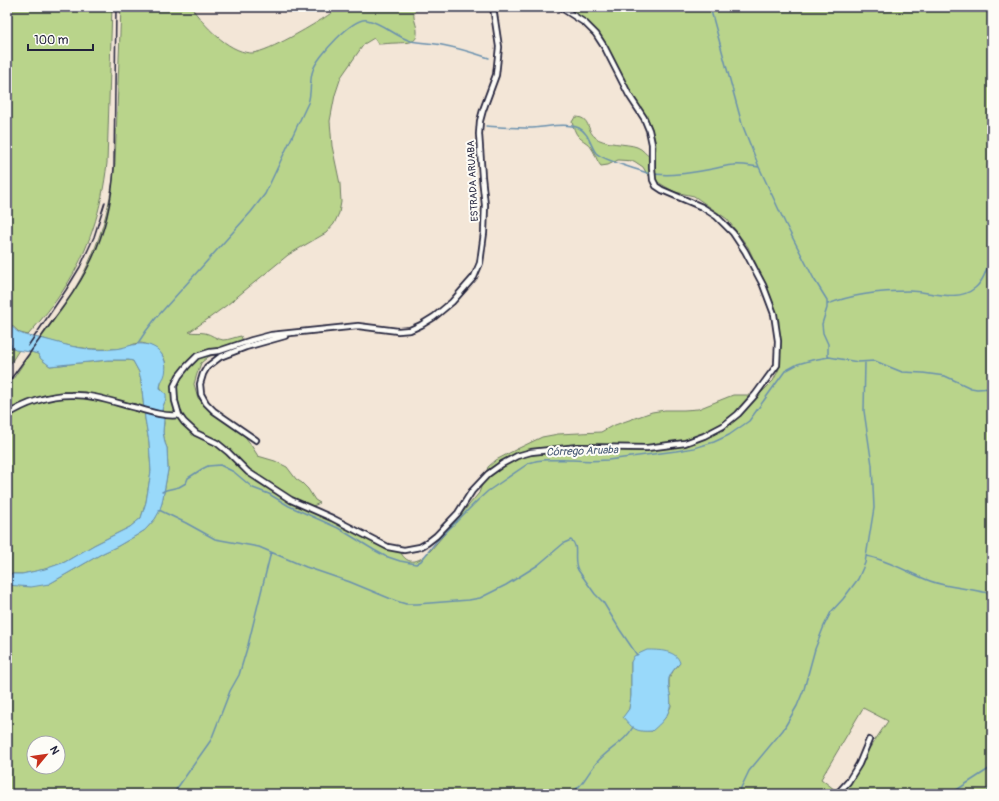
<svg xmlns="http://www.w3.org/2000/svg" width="999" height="801" viewBox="0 0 999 801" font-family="Pangolin,sans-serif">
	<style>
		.green { fill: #b9d48b; stroke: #6e7b63; fill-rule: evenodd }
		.water { fill: #99d9fa; stroke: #6990ae }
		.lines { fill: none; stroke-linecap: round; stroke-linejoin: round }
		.stream { stroke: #6990ae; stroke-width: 1.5 }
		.street-casing { stroke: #22223b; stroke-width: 8 }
		.street { stroke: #fdfcf7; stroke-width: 4.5 }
		.rail { stroke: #22223b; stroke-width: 1.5 }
		.labels { text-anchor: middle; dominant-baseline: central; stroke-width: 4; stroke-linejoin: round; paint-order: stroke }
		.street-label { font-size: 10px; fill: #22223b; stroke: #fdfcf7 }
		.water-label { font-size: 11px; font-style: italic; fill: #465974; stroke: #fdfcf7 }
	</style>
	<rect width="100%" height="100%" fill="#f3e6d7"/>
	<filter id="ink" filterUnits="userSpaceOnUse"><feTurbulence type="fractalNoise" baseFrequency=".025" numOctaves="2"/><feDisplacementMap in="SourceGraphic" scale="8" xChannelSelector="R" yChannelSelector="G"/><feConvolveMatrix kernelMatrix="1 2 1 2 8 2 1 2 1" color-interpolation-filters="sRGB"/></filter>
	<g filter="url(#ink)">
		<!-- green -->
		<path class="green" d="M 9,7 L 112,7 L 107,163 C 102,208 89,251 64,289 C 53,306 41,320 28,335 L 20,333 L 7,321 L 7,9 Z
			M 121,7 L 191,7 C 204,25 227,51 250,53 C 264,54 306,29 319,21 C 325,18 337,8 343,7 C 349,6 357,7 364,7 C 382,7 399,7 416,7 C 416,9 415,11 414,13 C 413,19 417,25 417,31 C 418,45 406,42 397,43 C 390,43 384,44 378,44 L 374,38 L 364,44 L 341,77 L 335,95 L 330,121 L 332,146 L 340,184 L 341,202 L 339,213 L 334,224 L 326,233 L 312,241 L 288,255 L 227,305 L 208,319 L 189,332 C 194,333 200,332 205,333 C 211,334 216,339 223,340 C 229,340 235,337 241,336 L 243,341 L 224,351 L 208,357 L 201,363 L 197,374 L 194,384 L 198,398 L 209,408 L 239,428 L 249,442 L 258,456 L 275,461 L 287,467 L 296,479 L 302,483 L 308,489 L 315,500 L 320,503 L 313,506 L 356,532 L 400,551 C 408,568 421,561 431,550 L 479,493 L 488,467 L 496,460 L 517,449 L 542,437 L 558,434 L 601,432 L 612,426 L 652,412 L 665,410 L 684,410 L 698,409 L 733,395 L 759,395 L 773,381 L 779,369 L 777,361 L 776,353 L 779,321 L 757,266 L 748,247 L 727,219 L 694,196 L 675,192 L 666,187 L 656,181 L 647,174 L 643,167 L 634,161 L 618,160 L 608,165 L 601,166 C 596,160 596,155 592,149 C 588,142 582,141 578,136 C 575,133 573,126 572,122 L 575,117 C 591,117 586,130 595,137 C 603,145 627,143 637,147 C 643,149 646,155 651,158 L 654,156 C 658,147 655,138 651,129 L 593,30 L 564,7 L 992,7 L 992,794 L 7,794 L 7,585 L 49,584 L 103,553 L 118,546 L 137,535 L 145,530 L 155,519 L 162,503 L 168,470 L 167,448 L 165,443 L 163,432 L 164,423 L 162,410 L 163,406 L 166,399 L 165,393 L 161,390 C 158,379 170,370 164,358 C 160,350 148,343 139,343 C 134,343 129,347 124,348 C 121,349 116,349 112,349 C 95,350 75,348 58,343 C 52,342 46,339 40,338 C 50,323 62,308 72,293 C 98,252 110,210 115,163 ZM 631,662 L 680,663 L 673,671 L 669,679 L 669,687 L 670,696 L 671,706 L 666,717 L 652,731 C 635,731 635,730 624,717 L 629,709 L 631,696 ZM 863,708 L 888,721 L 839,793 L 821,779 ZM 34,743 L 58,743 L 58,767 L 34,767 Z
			M 7,342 L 12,348 L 19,350 L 7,369 Z
			M 31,352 L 38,354 L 41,359 L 50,366 L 108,360 L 129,360 L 133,361 L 139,372 L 141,380 L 145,419 L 149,442 L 151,471 L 146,502 L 141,518 L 130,527 L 94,545 L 65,562 L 46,569 L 22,574 L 7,574 L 7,388 Z"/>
		<!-- water -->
		<path class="water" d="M 7,321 C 11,325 15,331 20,333 C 27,337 36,337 44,339 C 49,340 54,342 59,343 C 76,348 95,351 113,349 C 130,348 140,338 157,349 C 165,356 168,367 164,377 C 162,380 160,384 160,388 C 161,391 164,392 166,394 L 166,399 L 163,406 L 162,410 L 164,419 L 163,432 L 165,443 L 167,448 L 168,470 L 162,503 L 159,512 L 155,519 L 145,530 L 137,535 L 118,546 L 103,553 L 49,584 L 31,587 L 7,585 L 7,574 L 22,574 L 45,569 L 65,562 L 94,545 L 130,527 L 141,518 L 146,502 L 151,471 L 149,442 L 145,419 L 141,380 L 139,372 L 133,361 L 129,360 L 108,360 L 50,366 L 41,359 L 38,354 L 31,352 L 15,350 L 7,342 Z
			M 647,650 C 658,650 677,650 680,663 C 676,667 671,672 669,678 C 668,683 669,689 670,694 C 673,711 665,720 652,731 C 636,732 634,730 623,717 L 629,709 L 631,696 L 631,662 L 634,656 Z"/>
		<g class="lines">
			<!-- stream -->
			<path class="stream" d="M 710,7 L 742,124 L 759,167 L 786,225 L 814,279 L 827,300 L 827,308 L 822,324 L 823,333 L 828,344 L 828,357
				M 486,126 C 501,127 515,128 529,128 C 544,128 565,122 579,128 C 589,133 590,145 596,153 C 602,160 637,169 647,173 C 670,177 690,173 712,169 C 720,168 726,165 734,165 C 742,164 750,166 759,167
				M 828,304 C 854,294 882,291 909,291 C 930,291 957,303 975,288 C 985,280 988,264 992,253
				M 138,343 L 146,331 L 156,318 L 251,212 L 265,194 L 308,103 C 312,92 309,80 313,70 C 317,57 353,17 367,20 C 383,23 396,37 411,41 C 421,43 432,43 442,45 C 458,48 474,53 489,58
				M 7,350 L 11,345
				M 162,492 L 166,490 L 179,487 L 186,483 L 188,478 L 202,469 L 208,466 L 220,465 L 234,472 L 253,488 L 269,494 L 289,506 L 338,528 L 374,550 L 385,556 L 400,561 L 416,564 L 421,561 L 436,542 L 478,500 L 488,491 L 529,463 C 543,458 558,460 573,460 C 584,461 596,461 608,460 L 676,451 L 694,448 L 714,442 L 729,435 L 749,421 L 785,371 L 798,364 L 812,360 L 829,357 L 858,362 L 875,361 L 902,372 L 923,373 L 945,376 L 971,388 L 977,389 L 992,388
				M 159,510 L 186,523 L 215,539 L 259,547 L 306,567 L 350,582 L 396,601 L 406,604 L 417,604 L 469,600 L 480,598 L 506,585 L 538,565 L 564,543 L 571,540 C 580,546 572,559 578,570 L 595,594 L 603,602 L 620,630 L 637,655
				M 866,556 C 889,560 908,573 930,581 C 949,588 971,588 991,594
				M 173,794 L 211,740 L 230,691 L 239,675 L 248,645 L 271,552
				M 571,794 C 575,790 579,787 582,783 C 588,775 592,767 599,760 C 610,748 626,741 633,727
				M 738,794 L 749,771 L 783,730 L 797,706 L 804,689 L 815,649 L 824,626 L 831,612 L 843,599 L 858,579 L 865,563 L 874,508 L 872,465 L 864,411 L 865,362
				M 949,794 L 955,791 L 992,767
				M 987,794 C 989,790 989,783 992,780"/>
			<defs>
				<path id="street" d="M 7,415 C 25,403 49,395 71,395 C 92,394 116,403 137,408 C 150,412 166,417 179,415 L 184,422 L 196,433 L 217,443 L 228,452 L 248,472 L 291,500 L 332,518 L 388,547 L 404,550 L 420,547 L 427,543 L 436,536 L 458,513 L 472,491 L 488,474 L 502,464 L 517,456 L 531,452 L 578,447 L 647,448 L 685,443 L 704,436 L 723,426 L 738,414 L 755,395 L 777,365 L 778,341 L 774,314 L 763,285 L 745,251 L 733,233 L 716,216 L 702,207 L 662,190 L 656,186 L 653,180 L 652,168 L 652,144 L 649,130 L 644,118 L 629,95 L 605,48 L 596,34 L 585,23 L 560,7
					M 179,415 L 175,401 L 174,386 L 179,376 L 187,366 L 197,356 L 210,352 L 219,351 L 252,340 L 271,335 L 358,326 L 398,331 L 410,330 L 421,325 L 434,317 L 452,302 L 474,277 L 480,263 L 484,233 L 485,205 L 482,177 L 479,134 L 480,121 L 483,110 L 496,75 L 499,47 L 493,7
					M 256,440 L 214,411 L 206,403 L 201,394 L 200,384 L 203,374 L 207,367 L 220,357 L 246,347 L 285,336
					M 837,794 L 848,782 L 859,764 L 869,740"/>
			</defs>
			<!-- street casing -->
			<use href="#street" class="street-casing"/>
			<!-- street -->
			<use href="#street" class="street"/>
			<!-- rail -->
			<path class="rail" d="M 28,346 L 66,290 L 80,267 L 94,237 L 105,202
				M 7,384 C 22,364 37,343 52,322 C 65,305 77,288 87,269 C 104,237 112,203 114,167 L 116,7"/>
		</g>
	</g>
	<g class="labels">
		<!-- street labels -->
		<g class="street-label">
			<text transform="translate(473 181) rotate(-93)">ESTRADA ARUABA</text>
		</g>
		<!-- water labels -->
		<g class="water-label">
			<text transform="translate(582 451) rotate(-2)">Córrego Aruaba</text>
		</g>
	</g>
	<!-- margin -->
	<rect width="999" height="801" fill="none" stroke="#fdfcf7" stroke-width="24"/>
	<rect x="12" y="12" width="975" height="777" fill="none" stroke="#22223b" stroke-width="1.5" filter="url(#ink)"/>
	<!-- north arrow -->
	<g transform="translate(46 755) rotate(61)"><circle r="19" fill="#fdfcf7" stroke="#a5a5ac"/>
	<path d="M0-3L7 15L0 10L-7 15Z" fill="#c8321e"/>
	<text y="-6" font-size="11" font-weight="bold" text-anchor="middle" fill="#22223b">N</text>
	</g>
	<!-- scale -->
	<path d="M28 44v6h65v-6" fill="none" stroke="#22223b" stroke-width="2"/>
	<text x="34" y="44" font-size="12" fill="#22223b" stroke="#fdfcf7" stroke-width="3" paint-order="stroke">100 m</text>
</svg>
